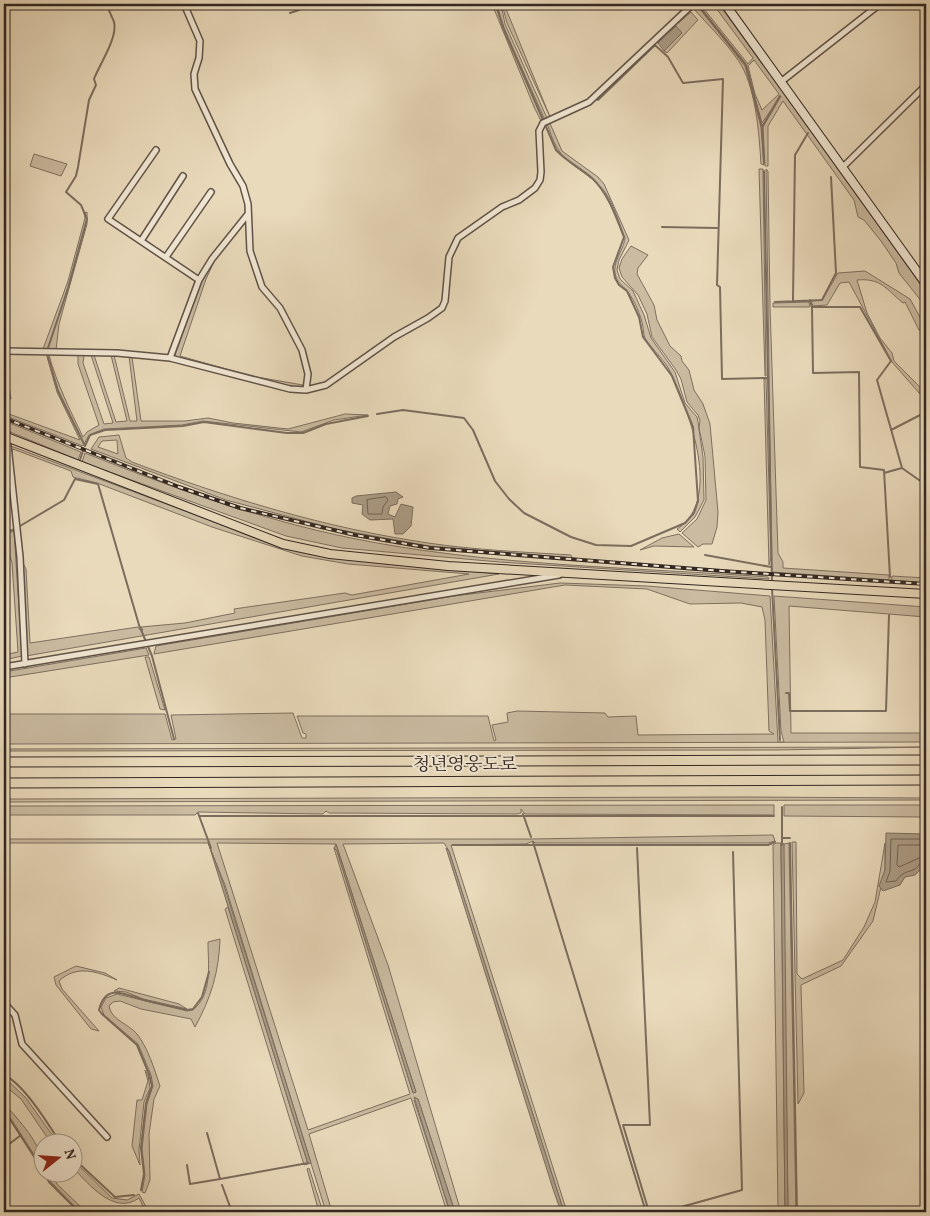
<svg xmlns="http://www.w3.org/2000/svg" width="930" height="1216" viewBox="0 0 930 1216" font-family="Vollkorn,'Noto Serif KR',serif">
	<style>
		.green { fill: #cabba1; stroke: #7e7061; fill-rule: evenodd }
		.water { fill: #ab9d87; stroke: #7b6d5e }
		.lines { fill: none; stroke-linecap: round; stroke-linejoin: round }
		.shore { stroke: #6e6254; stroke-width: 1 }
		.stream { stroke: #7b6d5e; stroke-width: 2 }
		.street-casing { stroke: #605348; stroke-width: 8 }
		.secondary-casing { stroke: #322621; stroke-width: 10 }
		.primary-casing { stroke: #322621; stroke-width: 10 }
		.highway-casing { stroke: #322621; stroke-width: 11 }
		.street { stroke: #f1e7d3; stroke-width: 5 }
		.secondary { stroke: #f1e7d3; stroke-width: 8 }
		.primary { stroke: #e9dabb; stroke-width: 8 }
		.highway { stroke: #e9dabb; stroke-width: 9 }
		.rail-casing { stroke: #322621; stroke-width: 4 }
		.rail { stroke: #f1e7d3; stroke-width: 2; stroke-dasharray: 5.5; stroke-linecap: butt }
		.labels { text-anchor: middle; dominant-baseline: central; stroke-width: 4; stroke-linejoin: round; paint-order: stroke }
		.street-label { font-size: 18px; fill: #322621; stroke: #f1e7d3 }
	</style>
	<rect width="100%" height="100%" fill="#e9dabb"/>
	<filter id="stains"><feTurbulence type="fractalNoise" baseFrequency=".004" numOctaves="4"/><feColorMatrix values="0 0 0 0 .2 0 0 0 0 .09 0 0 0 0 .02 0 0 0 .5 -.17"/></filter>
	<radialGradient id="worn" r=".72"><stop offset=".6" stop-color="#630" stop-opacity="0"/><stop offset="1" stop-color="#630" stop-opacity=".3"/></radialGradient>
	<!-- green -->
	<path class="green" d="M 492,4 L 495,4 L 503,29 L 543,121 L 541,121 L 534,107 Z
		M 496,4 L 501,4 L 505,24 L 547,118 L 545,120 L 504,29 Z
		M 502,4 L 504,4 L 550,117 L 507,23 Z
		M 696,4 L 745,66 L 761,127 L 764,165 L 761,164 C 759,133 756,86 738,60 C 725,41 708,25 693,8 Z
		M 698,4 L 700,4 L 748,64 L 753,58 L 713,4 L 719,4 L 926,292 L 926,307 L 899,273 L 896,263 L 881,241 L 864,220 L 858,217 L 854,200 L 783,101 L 768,126 L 768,166 L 765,166 L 763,127 L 781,96 L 762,123 L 746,65 ZM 754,60 L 779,94 L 762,110 L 755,94 L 748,66 Z
		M 691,12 L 698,20 L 667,53 L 664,51 L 681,33 L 675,26 L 654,44 Z
		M 549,121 L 562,151 L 598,177 L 604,184 L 629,240 L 619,260 L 617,270 L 620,279 L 633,291 L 644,315 L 651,338 L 675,372 L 685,403 L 697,417 L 698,422 L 703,457 L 704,500 L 695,517 L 680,532 L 677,529 C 723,500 689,413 672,375 C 666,361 653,351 645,338 C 643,334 644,330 643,327 C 641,316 635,301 628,292 C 624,286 619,285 616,277 C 611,263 623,252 625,238 C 619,223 614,205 605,192 C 592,174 567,166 557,148 C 552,140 550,131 547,123 Z
		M 34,154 L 67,164 L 61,176 L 30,166 Z
		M 759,169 L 763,169 L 766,376 L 765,376 Z
		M 766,169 L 768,171 L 770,306 L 778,553 L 783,562 L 783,568 L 889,575 L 889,580 L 772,572 Z
		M 87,212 L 87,224 L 59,324 L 56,350 L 43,349 L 68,281 L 85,218 L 84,213 Z
		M 631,246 L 648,255 L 638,268 L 637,274 L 654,305 L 657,320 L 670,346 L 681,356 L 682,361 L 689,370 L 694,390 L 703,404 L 710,424 L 718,512 L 717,527 L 712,544 L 703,544 L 698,547 L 682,533 L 697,519 L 706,500 L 705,456 L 699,428 L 700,421 L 698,415 L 687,402 L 681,379 L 676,370 L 652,337 L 647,314 L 638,295 L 622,277 L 619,268 L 622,259 Z
		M 218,253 L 206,279 L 180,356 L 251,376 L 303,385 L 303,388 L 291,388 L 176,357 L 175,355 L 202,279 Z
		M 865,271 L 910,299 L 926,328 L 926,331 L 919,330 L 905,302 L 903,303 C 885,288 881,278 857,280 L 867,313 L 880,338 L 892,353 L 894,361 L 920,387 L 920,394 L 892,362 L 849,282 L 840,283 L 827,305 L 813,306 L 811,301 L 822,300 L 838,273 Z
		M 809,302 L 810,307 L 773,307 L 773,303 Z
		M 46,353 L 51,354 L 49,355 C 57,384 70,410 83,437 L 87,432 L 99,425 L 78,364 L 78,354 L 84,356 L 83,363 L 104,424 L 113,423 L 91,355 L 94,355 L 116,422 L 127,421 L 111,355 L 114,355 L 130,421 L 137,421 L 129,356 L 132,357 L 141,421 L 185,421 L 208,418 L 233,423 L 288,429 L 345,414 L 368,415 L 334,420 L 301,432 L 203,421 L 182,425 L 104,429 L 89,435 L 83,446 L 6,416 L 4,354 L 11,399 L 7,398 L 9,414 L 80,440 L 57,392 Z
		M 764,379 L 766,379 L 771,557 L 769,565 Z
		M 7,422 L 81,452 L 78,460 L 8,431 Z
		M 119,435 L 126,458 L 132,462 C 227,498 326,528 428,543 C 475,550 523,552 571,555 L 572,558 L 429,546 L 335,529 L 226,500 L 91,449 L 99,437 ZM 117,440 L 118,454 L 98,447 L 102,441 Z
		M 11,446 L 279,546 L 330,558 L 499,574 L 26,656 L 23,563 L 26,569 L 30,643 L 138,627 L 141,631 L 143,630 L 141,627 L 185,623 L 235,613 L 234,609 L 345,593 L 352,595 L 469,574 L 348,564 L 302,556 L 212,527 L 97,483 L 73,477 L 71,471 L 13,449 L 11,454 Z
		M 85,453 C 173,488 259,519 351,538 C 488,566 630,567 768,577 L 769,579 L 499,562 L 342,548 L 286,536 L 82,462 Z
		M 14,531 L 22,656 L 4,660 L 4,655 L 18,652 L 12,563 L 6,544 L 4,544 L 4,535 Z
		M 679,534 L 694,547 L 654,546 L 640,550 L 662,538 Z
		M 892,576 L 926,578 L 926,583 L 891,580 Z
		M 560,583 L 647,586 L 770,596 L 778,742 L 784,742 L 781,731 L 774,596 L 926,607 L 926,617 L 789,606 L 791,733 L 923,733 L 926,714 L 926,742 L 4,744 L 4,714 L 165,714 L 172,740 L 176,739 L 171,715 L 293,713 L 302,738 L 306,738 L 306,734 L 303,733 L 297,716 L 488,716 L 494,741 L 496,740 L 492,725 L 508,722 L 507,713 L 517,711 L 605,713 L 608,717 L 636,716 L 638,735 L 774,734 L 769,731 L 765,620 L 762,607 L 741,603 L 690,604 L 647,589 L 565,585 L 154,654 L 156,646 L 454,596 Z
		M 146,648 L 149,655 L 4,678 L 4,672 Z
		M 145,657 L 149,657 L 165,710 L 160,709 Z
		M 926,747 L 777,750 L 4,751 L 4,749 Z
		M 745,797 L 926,798 L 926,800 L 4,802 L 4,799 L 13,799 Z
		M 774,805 L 774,815 L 525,814 L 521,809 L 521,813 L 517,814 L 329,813 L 326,811 L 323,814 L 198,812 L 195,815 L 4,815 L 4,806 Z
		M 784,805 L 926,805 L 926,817 L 784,816 Z
		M 773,835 L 775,841 L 768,843 L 535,843 L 533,841 L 526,844 L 451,845 L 567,1212 L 564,1212 L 449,851 L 444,843 L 343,844 L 388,965 L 461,1212 L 455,1212 L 418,1099 L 414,1100 L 450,1212 L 447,1212 L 411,1098 L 309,1134 L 332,1212 L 326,1212 L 225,885 L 208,843 L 4,843 L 4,839 L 531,839 ZM 217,843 L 336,844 L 416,1092 L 413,1093 L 337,851 L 334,848 L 410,1094 L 308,1130 Z
		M 792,842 L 796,842 L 797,974 L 802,979 L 843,960 L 864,927 L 875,902 L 885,843 L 885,870 L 873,921 L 841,966 L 801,985 L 804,1093 L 798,1104 Z
		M 776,843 L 781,843 L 781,851 L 785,1212 L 778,1212 L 773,845 Z
		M 789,843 L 796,1212 L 788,1212 L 783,850 L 784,844 Z
		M 228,907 L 308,1164 L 304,1165 L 225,909 Z
		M 220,939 C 219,972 211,998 195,1027 L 191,1019 L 141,1009 L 120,1001 L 113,1002 L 109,1006 C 111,1020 129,1024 137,1034 C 148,1048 154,1068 160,1086 L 154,1099 L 149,1134 L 150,1180 L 145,1193 L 142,1192 L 145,1175 L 142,1149 L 147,1104 L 153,1086 L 151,1075 L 138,1044 L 104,1015 L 101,1007 L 106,998 L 117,994 L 187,1011 L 193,1010 C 213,993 208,965 208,942 Z
		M 76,966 L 105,973 L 117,980 C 98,972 77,964 59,981 L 62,989 L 99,1031 L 91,1029 L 56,985 L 54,977 Z
		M 119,988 L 179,1004 L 187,1009 L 143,999 L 126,992 L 114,991 Z
		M 145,1070 L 148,1075 L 150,1088 L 144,1102 L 139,1150 L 140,1165 L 132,1146 L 137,1100 L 142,1100 L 148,1081 Z
		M 4,1077 L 26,1098 L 58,1143 L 51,1143 L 21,1099 L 4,1085 Z
		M 4,1103 C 18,1120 43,1144 42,1167 L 4,1108 Z
		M 73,1160 L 112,1198 L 127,1200 L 139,1194 L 149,1212 L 146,1212 L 139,1198 C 114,1216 89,1184 73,1168 Z
		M 309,1168 L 323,1212 L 319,1212 L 307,1169 Z
		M 46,1174 L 51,1174 L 57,1184 L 86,1212 L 80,1212 L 50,1181 Z"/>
	<!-- water -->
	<path class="water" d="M 676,26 L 682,33 L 664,51 L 658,43 Z
		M 396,492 L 403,497 L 398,499 L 397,504 L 390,506 L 388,514 L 395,517 L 401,504 L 413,507 L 411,526 L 403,534 L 395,534 L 393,519 L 370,520 L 362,514 L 363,505 L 352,503 L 352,498 L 356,496 Z
		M 886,833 L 926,834 L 926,864 L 915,875 L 905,877 L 900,885 L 883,891 L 879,886 L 885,870 Z
		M 208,842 L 224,885 L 311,1163 L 308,1164 Z
		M 781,843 L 784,844 L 788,1212 L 785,1212 Z
		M 336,844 L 416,1092 L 413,1093 L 337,851 L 334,848 Z
		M 446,848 L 449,851 L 564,1212 L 561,1212 L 553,1189 Z
		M 414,1097 L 418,1099 L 455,1212 L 450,1212 Z"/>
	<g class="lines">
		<!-- shore -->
		<path class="shore" d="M 386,497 L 388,500 L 383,507 L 382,514 L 368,514 L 367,500 Z
			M 926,839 L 891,839 L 890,871 L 886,882 L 896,881 C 902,873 904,873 913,870 C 918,868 919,862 926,861
			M 926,845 L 898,845 L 897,865 L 899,867 L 926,855"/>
		<!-- stream -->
		<path class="stream" d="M 697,4 L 746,65 L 762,127
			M 290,13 L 299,10 L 305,4
			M 598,100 L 655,45 L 668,57 L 683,83 L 723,79 L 717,285 L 720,287 L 722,379 L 767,378
			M 764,163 L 762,127 L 780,96
			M 764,171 L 772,583
			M 662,227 L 717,228
			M 793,300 L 795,155 L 808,133
			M 810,300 L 812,307 L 813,373 L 859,372 L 860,467 L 884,470 L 890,577
			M 775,302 L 822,300 L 836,273 L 831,177
			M 812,307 L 860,307 L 891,361 L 877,380 L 902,468 L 884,473
			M 48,348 L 68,288 L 87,219 L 81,205 L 66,192 L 76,176 L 78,167 L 89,100 L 96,85 L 94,79 C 99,65 118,38 114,22 C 112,16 109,13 107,4
			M 48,357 L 58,391 L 84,444
			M 377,414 L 403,410 L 464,418 L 473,430 L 495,481 L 509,499 L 524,513 L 571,537 L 596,545 L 631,546 L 685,523 L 694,513 L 698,501 L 693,427 L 672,376 L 643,337 L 639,317 L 627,291 L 619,285 L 615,278 L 613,267 L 624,237 C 616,217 609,195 593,179 C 581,168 567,162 556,150 L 504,29 L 496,4
			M 891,430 L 926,412
			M 85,446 L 90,435 L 105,430 L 183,426 L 204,422 L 287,433 L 303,433 L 326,424 L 368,416
			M 80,460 L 83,451
			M 902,468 L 926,485
			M 20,526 L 64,500 L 75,479 L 98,484 L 139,625 L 152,656 L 174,739
			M 4,533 L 15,529
			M 705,555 L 771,567
			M 772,588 L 780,740
			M 786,693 L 789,693 L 790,711 L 886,711 L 889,615
			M 782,807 L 782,845
			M 198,813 L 211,848
			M 523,814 L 531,837
			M 199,816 L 774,816
			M 783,838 L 790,838
			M 533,842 L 646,1212
			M 790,843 L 797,1212
			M 453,845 L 768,845 L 775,842
			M 637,848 L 650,1125 L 623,1125 L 649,1212
			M 4,1075 C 24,1084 49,1125 61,1144
			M 4,1110 L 42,1169
			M 207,1133 L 220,1179 L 308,1163
			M 4,1148 L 21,1135
			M 72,1157 L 115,1197 L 134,1195
			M 187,1165 L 190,1184 L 220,1179
			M 45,1174 L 49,1182 L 79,1212
			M 222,1185 L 232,1212
			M 141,1190 L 144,1174 L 141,1148 L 146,1103 L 152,1086 L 149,1074 L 137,1045 L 102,1014 L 99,1010 C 106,982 126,995 144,1000 C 158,1004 173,1006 187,1010 L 193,1009 L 202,997 L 209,972
			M 663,1212 L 742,1190 L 733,852"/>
		<defs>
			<path id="street" d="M 184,4 L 200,41 L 199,58 L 194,74 L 195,89 L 230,164 L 243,186 L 248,204 L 250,251 L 262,287 L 280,308 L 302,350 L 308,374 L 306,390
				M 782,81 L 880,4
				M 156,150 L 108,219 L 199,280
				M 843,167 L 926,85
				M 141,241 L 183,176
				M 166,257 L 211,192
				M 4,351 L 117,353 L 170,358 L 290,389 L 306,390 L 326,385 L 394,337 L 428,318 L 442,308 L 445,301 L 449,257 L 458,238 L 502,207 L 519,200 L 535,188 L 540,180 L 541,172 L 539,131 L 543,123 L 589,102 L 693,4
				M 170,358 L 199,280 L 212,259 L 248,214
				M 4,408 L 20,557 L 25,664
				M 4,667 L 559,575
				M 4,1003 L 15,1015 L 22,1044 L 107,1137"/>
			<path id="secondary" d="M 725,4 L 926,284"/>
			<path id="primary" d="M 4,436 L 283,544 L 330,554 L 448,566 L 926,594"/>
			<path id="highway" d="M 4,762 L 926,760
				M 4,783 L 926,780"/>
		</defs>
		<!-- street casing -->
		<use href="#street" class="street-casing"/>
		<!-- secondary casing -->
		<use href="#secondary" class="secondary-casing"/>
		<!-- primary casing -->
		<use href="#primary" class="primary-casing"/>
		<!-- highway casing -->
		<use href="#highway" class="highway-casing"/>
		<!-- street -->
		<use href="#street" class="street"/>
		<!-- secondary -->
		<use href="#secondary" class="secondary"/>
		<!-- primary -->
		<use href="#primary" class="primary"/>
		<!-- highway -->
		<use href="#highway" class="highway"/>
		<defs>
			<path id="rail" d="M 4,418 L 179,487 L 240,508 L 355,535 L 430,548 L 722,571 L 926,584"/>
		</defs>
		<!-- rail casing -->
		<use href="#rail" class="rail-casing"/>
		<!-- rail -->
		<use href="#rail" class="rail"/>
	</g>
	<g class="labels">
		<!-- street labels -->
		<g class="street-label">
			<text x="465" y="765">청년영웅도로</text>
		</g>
	</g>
	<!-- margin -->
	<rect width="930" height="1216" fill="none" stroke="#e9dabb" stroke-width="20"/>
	<rect x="5" y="5" width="920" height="1206" fill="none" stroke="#322621" stroke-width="2.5"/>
	<rect x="10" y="10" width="910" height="1196" fill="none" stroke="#322621"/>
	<!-- north arrow -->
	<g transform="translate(58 1158) rotate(73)"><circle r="24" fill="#f1e7d3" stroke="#a59a8c"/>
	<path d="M0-4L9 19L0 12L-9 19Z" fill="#8f2418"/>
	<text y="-8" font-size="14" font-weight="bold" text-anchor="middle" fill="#322621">N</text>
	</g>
	<rect width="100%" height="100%" filter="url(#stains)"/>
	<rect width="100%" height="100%" fill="url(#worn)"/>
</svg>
